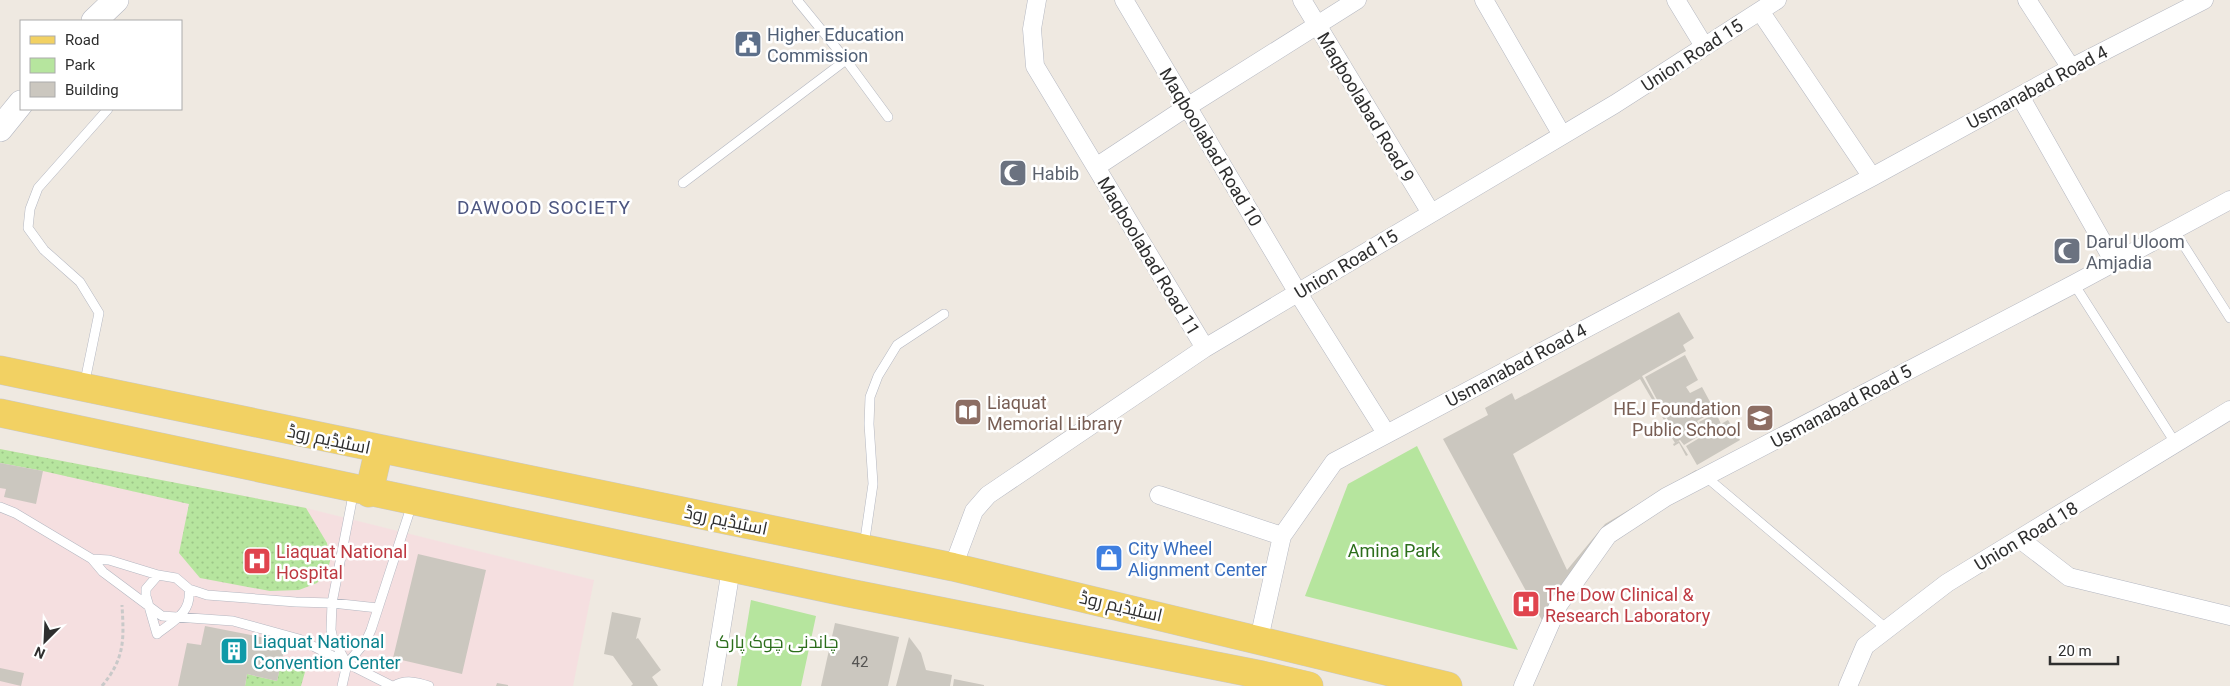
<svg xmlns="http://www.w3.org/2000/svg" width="2230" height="686" viewBox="0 0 2230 686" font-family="Roboto,Cairo,sans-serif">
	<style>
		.medical { fill: #f5dfe0 }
		.grass { fill: url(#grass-dots) }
		.park { fill: #b6e59e }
		.building { fill: #cbc7bf }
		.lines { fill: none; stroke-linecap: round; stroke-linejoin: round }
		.lane-casing { stroke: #b4b7c1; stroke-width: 10 }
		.street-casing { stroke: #b4b7c1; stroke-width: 19 }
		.secondary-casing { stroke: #b4b7c1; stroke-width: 26 }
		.primary-casing { stroke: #c9c9c9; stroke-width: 29 }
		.path { stroke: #c9c9c9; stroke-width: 3; stroke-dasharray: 4 2.5; stroke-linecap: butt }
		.lane { stroke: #fff; stroke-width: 9 }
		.street { stroke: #fff; stroke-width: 18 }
		.secondary { stroke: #fff; stroke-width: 25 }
		.primary { stroke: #f2d163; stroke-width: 28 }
		.labels { text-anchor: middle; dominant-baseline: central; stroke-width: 5; stroke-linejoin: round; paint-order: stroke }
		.number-label { font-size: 15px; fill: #555452 }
		.service-label { font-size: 18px; fill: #4e5e75; stroke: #fff; text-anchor: start }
		.street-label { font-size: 18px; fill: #2e2e2e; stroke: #fff }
		.worship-label { font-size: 18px; fill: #5b616d; stroke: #fff; text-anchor: start }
		.education-label { font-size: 18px; fill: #785e54; stroke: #fff; text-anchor: start }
		.shop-label { font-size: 18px; fill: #366cbe; stroke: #fff; text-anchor: start }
		.park-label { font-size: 18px; fill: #2c6e1b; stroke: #fff }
		.health-label { font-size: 18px; fill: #be3a42; stroke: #fff; text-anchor: start }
		.culture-label { font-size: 18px; fill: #0d838f; stroke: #fff; text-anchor: start }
		.neighbourhood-label { font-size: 19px; letter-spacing: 1px; fill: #4d5680; stroke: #fff }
	</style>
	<defs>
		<pattern id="grass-dots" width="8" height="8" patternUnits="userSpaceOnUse" patternTransform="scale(1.25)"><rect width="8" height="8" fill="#b6e59e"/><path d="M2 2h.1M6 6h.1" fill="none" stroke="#9dc588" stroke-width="1.8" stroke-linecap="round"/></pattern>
	</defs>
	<rect width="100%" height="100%" fill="#efe9e1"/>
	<!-- medical -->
	<path class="medical" d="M 0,449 L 306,508 L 594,580 L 573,686 L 0,686 Z"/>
	<!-- grass -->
	<path class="grass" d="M 0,449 L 306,508 L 327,543 L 330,561 L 327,572 L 317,583 L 299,590 L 270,591 L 200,578 L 179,553 L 189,504 L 43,471 L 0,463 Z
		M 282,657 L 307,665 L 301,686 L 245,686 L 247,674 L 277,681 Z"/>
	<!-- park -->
	<path class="park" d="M 1417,446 L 1518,650 L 1305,596 L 1348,484 Z
		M 751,600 L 816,616 L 801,686 L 737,686 Z"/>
	<!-- building -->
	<path class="building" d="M 1679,312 L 1694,338 L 1683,345 L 1686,351 L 1642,376 L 1666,419 L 1664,420 L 1640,379 L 1513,454 L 1567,570 L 1605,524 L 1696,470 L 1698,472 L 1606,526 L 1554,596 L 1544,624 L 1443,439 L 1488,415 L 1485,408 L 1512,393 L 1515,400 Z
		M 1685,355 L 1698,380 L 1686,387 L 1690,393 L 1702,387 L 1715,411 L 1697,421 L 1704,433 L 1684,445 L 1680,440 L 1675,443 L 1669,433 L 1675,429 L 1673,430 L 1645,377 Z
		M 1716,413 L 1721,424 L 1728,420 L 1740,440 L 1697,465 L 1686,446 L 1706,434 L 1699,422 Z
		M 1679,441 L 1688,455 L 1686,456 L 1679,443 L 1674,446 L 1673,444 Z
		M 0,463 L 43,471 L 36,504 L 4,497 L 6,489 L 0,488 Z
		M 418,554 L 486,570 L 462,674 L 393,658 Z
		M 612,612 L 641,618 L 636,639 L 638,638 L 661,670 L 652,677 L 658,686 L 631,686 L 633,684 L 613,656 L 604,654 Z
		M 835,623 L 899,637 L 888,686 L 821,686 Z
		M 205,626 L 286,642 L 277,681 L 247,674 L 245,686 L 178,686 L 187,643 L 201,645 Z
		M 909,637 L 921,653 L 926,670 L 952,675 L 950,686 L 896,686 Z
		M 0,668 L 24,673 L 21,686 L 0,681 Z
		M 954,679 L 984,685 L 984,686 L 953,686 Z
		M 497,683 L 508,685 L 508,686 L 496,686 Z"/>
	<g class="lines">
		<defs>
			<path id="lane" d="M 797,0 L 846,60 L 888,117
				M 683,183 L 846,60
				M 2174,230 L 2230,318
				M 2074,284 L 2176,444
				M 84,386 L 99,313 L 80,282 L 44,250 L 28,228 L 30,209 L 38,188 L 108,109
				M 1705,476 L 1887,629
				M 0,507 L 15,513 L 92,559 L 103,572 L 162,616 L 233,621 L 299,639 L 392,686
				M 864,546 L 873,484 L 869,424 L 870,397 L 878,376 L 897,345 L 944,314
				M 92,559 L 109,560 L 158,575 L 176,578 L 189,589 L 207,595 L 296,602 L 332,603 L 378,608
				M 158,575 L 146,589 L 146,596 L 157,634 C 173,621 192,613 189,589
				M 347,664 L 333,639 L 331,630 L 332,603 L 354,490
				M 342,686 L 347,664 L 366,641 L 371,630 L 412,504
				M 394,686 C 405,679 417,682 429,686"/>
			<path id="street" d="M 1037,0 L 1032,29 L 1035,66 L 1205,348
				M 1124,0 L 1298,293 L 1386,433
				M 1302,0 L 1431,213
				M 1484,0 L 1562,135
				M 1676,0 L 1704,46
				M 2027,0 L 2071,68
				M 1760,11 L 1872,177
				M 2020,96 L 2114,262
				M 1096,167 L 1187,107 L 1357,0
				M 1159,495 L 1282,536
				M 2021,540 L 2069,577 L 2230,616
				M 953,567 L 974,511 L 988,495 L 1205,348 L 1615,104 L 1777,0
				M 1259,639 L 1282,536 L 1334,462 L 1872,177 L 2071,68 L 2204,0
				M 712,686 L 731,569
				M 1523,686 L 1559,604 L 1608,535 L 1666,497 L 2074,284 L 2230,200
				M 1848,686 L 1865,646 L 1947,583 L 2230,410"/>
			<path id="secondary" d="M 94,21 L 116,0
				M 0,129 L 21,103"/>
			<path id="primary" d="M 0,370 L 953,567 L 1448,686
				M 0,413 L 849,593 L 1262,675 L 1309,686
				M 369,493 L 379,449"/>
		</defs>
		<!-- lane casing -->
		<use href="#lane" class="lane-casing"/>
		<!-- street casing -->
		<use href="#street" class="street-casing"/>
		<!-- secondary casing -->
		<use href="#secondary" class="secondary-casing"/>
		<!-- primary casing -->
		<use href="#primary" class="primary-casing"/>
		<!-- path -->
		<path class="path" d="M 102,686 C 125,658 124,640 122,605"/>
		<!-- lane -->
		<use href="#lane" class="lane"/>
		<!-- street -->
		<use href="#street" class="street"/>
		<!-- secondary -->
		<use href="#secondary" class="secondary"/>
		<!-- primary -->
		<use href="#primary" class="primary"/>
	</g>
	<!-- icons -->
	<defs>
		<symbol id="civic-square" viewBox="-11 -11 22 22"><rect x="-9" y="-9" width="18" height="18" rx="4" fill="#5c6f8a" stroke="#fff"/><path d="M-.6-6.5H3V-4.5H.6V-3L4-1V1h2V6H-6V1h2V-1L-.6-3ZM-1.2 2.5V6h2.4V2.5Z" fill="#fff"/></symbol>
		<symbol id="mosque-square" viewBox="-11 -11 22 22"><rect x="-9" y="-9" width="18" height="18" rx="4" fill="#6b7280" stroke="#fff"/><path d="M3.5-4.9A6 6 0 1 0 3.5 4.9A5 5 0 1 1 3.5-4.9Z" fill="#fff"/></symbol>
		<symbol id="library-square" viewBox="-11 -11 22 22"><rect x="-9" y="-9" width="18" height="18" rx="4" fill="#8d6e63" stroke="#fff"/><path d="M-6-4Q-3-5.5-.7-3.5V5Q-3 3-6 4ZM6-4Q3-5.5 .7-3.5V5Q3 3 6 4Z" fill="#fff"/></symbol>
		<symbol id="school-square" viewBox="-11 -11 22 22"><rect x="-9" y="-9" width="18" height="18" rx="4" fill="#8d6e63" stroke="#fff"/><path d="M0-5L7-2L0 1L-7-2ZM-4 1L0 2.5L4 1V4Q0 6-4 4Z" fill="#fff"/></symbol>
		<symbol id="shop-square" viewBox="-11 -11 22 22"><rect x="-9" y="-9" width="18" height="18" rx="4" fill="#3f7fe0" stroke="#fff"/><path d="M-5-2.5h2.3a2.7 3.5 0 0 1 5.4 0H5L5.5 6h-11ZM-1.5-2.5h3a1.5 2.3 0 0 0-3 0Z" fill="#fff"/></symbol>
		<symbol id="hospital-square" viewBox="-11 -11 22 22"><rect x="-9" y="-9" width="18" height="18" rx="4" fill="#e0444e" stroke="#fff"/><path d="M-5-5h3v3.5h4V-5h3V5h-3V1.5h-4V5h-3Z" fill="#fff"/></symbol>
		<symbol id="building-square" viewBox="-11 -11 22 22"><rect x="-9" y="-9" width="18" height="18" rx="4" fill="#0f9aa8" stroke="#fff"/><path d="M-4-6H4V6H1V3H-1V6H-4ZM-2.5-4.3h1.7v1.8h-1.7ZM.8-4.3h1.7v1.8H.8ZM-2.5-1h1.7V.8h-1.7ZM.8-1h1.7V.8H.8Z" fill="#fff"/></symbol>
	</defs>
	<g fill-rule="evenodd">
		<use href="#civic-square" x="732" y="28" width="32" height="32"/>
		<use href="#mosque-square" x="997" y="157" width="32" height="32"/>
		<use href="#mosque-square" x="2051" y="235" width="32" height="32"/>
		<use href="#library-square" x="952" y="396" width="32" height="32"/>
		<use href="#school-square" x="1744" y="402" width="32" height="32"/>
		<use href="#shop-square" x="1093" y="542" width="32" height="32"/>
		<use href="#hospital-square" x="241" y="545" width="32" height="32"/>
		<use href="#hospital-square" x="1510" y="588" width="32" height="32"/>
		<use href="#building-square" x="218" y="635" width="32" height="32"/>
	</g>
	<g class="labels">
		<!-- number labels -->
		<g class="number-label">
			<text x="860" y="662">42</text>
		</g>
		<!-- service labels -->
		<g class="service-label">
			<text x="767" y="34">Higher Education<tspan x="767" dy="21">Commission</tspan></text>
		</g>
		<!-- street labels -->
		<g class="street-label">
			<text transform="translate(1692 55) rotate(-33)">Union Road 15</text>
			<text transform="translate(2037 87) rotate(-28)">Usmanabad Road 4</text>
			<text transform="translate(1366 107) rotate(59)">Maqboolabad Road 9</text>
			<text transform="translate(1211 147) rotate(59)">Maqboolabad Road 10</text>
			<text transform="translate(1149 256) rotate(59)">Maqboolabad Road 11</text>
			<text transform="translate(1346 264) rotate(-31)">Union Road 15</text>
			<text transform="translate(1516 365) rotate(-28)">Usmanabad Road 4</text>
			<text transform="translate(1841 406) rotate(-28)">Usmanabad Road 5</text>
			<text transform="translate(329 439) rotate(12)">اسٹیڈیم روڈ</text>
			<text transform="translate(726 520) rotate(12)">اسٹیڈیم روڈ</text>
			<text transform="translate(2026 536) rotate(-31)">Union Road 18</text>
			<text transform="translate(1121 606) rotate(13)">اسٹیڈیم روڈ</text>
		</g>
		<!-- worship labels -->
		<g class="worship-label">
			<text x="1032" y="173">Habib</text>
			<text x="2086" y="241">Darul Uloom<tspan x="2086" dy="21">Amjadia</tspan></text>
		</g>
		<!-- education labels -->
		<g class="education-label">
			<text x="987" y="402">Liaquat<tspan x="987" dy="21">Memorial Library</tspan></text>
			<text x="1741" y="408" text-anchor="end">HEJ Foundation<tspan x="1741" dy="21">Public School</tspan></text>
		</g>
		<!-- shop labels -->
		<g class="shop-label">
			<text x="1128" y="548">City Wheel<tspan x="1128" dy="21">Alignment Center</tspan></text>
		</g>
		<!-- park labels -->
		<g class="park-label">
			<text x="1394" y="550">Amina Park</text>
			<text x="777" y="641">چاندنی چوک پارک</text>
		</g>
		<!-- health labels -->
		<g class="health-label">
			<text x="276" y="551">Liaquat National<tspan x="276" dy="21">Hospital</tspan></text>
			<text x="1545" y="594">The Dow Clinical &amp;<tspan x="1545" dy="21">Research Laboratory</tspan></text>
		</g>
		<!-- culture labels -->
		<g class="culture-label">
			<text x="253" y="641">Liaquat National<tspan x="253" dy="21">Convention Center</tspan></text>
		</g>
		<!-- neighbourhood labels -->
		<g class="neighbourhood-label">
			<text x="544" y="207">DAWOOD SOCIETY</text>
		</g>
	</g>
	<!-- legend -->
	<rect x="20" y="20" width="162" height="90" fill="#ffffff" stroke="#ababab"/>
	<rect x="30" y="36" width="25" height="8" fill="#f2d163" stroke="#ababab"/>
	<text x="65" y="45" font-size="15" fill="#2e2e2e">Road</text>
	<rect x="30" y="58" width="25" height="15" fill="#b6e59e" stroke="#ababab"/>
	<text x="65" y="70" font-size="15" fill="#2e2e2e">Park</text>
	<rect x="30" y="82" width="25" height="15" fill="#cbc7bf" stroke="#ababab"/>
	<text x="65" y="95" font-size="15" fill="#2e2e2e">Building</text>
	<!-- north arrow -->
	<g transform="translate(45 641) rotate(204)" stroke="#ffffff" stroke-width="4" paint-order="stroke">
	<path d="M0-4L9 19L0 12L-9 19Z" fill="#2e2e2e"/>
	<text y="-8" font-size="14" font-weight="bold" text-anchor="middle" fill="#2e2e2e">N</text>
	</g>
	<!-- scale -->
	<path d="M2050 656v8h68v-8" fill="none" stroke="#2e2e2e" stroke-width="2.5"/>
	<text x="2058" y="656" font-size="15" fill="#2e2e2e" stroke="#ffffff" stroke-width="4" paint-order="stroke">20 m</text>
</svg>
